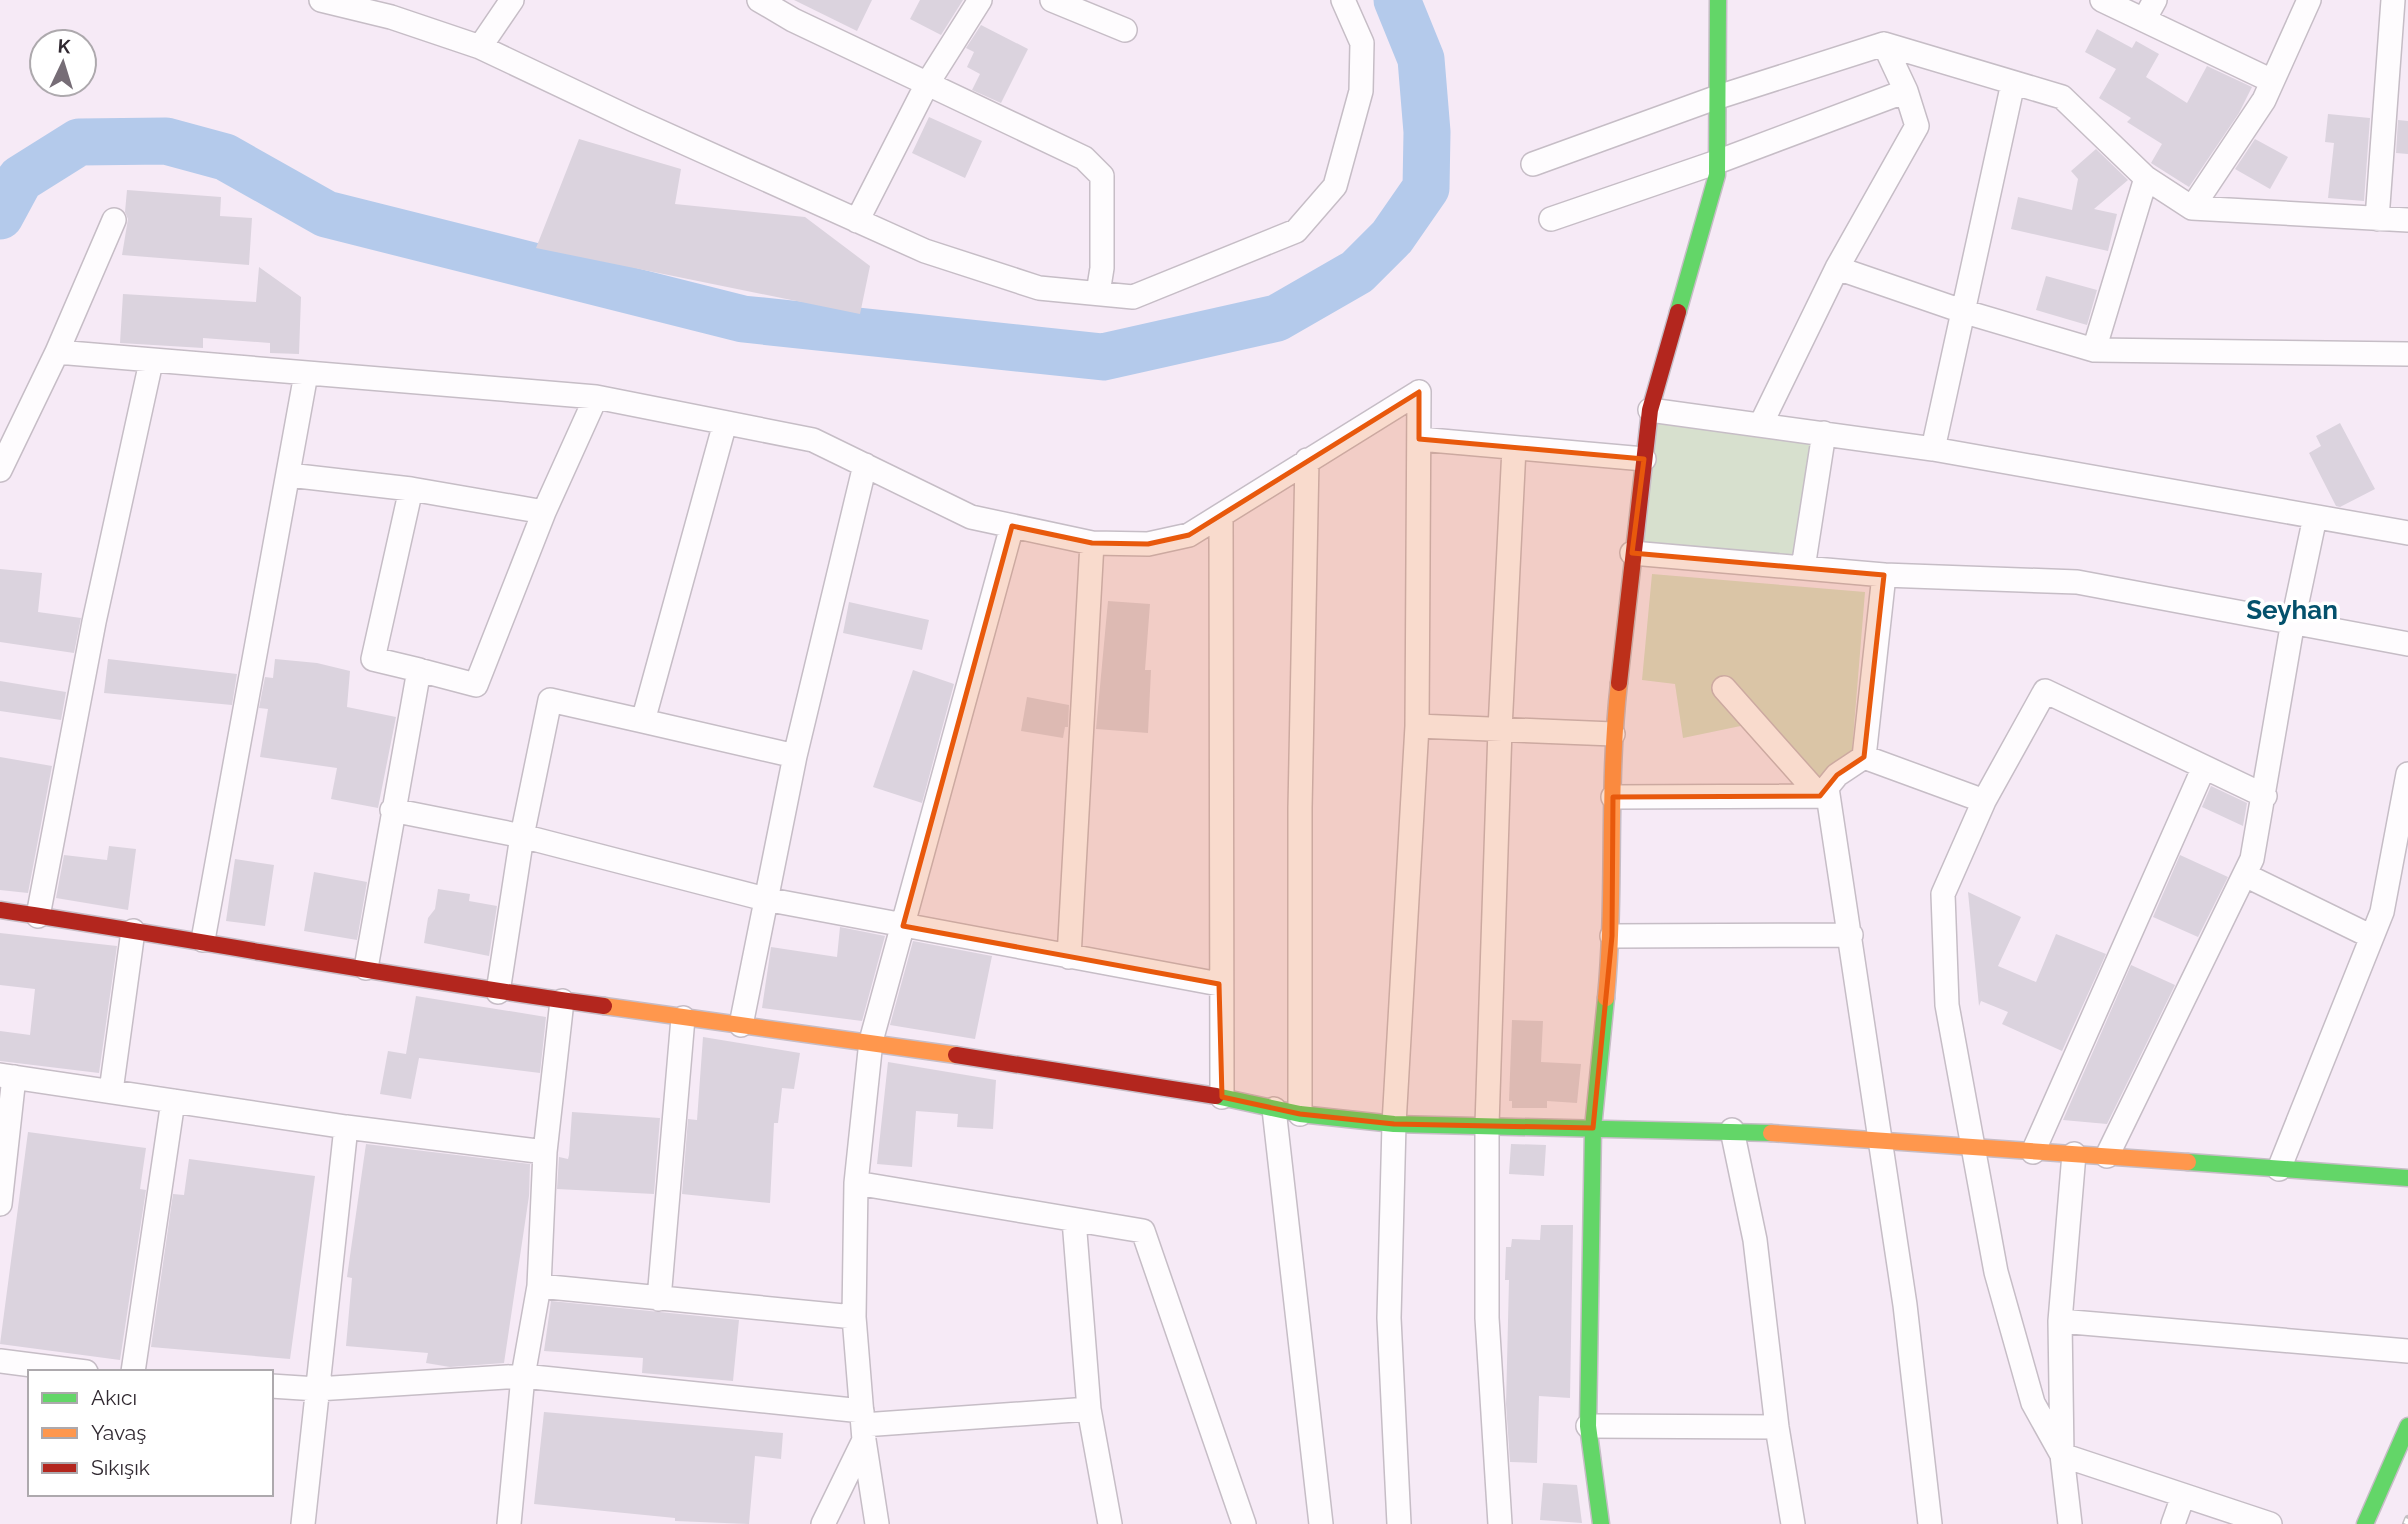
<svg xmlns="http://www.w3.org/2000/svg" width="2408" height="1524" viewBox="0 0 2408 1524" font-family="Raleway,sans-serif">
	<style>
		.green { fill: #d7e0ce }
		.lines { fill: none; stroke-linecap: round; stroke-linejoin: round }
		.river { stroke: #b4caeb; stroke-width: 47 }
		.building { fill: #dbd3de }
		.street-casing { stroke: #c6bdc6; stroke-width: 26 }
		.fast-casing { stroke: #c6bdc6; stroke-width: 19 }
		.slow-casing { stroke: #c6bdc6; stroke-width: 19 }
		.jam-casing { stroke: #c6bdc6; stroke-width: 19 }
		.street { stroke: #fefcfe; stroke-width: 23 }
		.fast { stroke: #63d668; stroke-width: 16 }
		.slow { stroke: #ff974d; stroke-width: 16 }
		.jam { stroke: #b3261e; stroke-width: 16 }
		.rail-casing { stroke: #c3c0c3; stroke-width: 8 }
		.rail { stroke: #fff; stroke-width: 5; stroke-dasharray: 16; stroke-linecap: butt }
		.marked { fill: #e8590c; fill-opacity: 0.2; stroke: #e8590c; stroke-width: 5; stroke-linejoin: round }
		.labels { text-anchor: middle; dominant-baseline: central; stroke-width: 7; stroke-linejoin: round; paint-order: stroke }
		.district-label { font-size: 26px; font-weight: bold; fill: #04516c; stroke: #fff }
	</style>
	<rect width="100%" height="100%" fill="#f6eaf6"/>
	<!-- green -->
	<path class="green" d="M 1650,410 L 1824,433 L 1803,568 L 1632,553 Z
		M 1652,574 L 1865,592 L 1851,763 L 1820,796 L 1755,723 L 1683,738 L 1675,684 L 1642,680 Z"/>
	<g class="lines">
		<!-- river -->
		<path class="river" d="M 0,216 L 20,179 L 79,142 L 166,141 L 225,157 L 326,214 L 743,319 L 1103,357 L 1277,318 L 1357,272 L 1392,237 L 1426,188 L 1427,132 L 1421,59 L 1397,0"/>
	</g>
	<!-- building -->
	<path class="building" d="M 794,0 L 872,0 L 857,31 Z
		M 920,0 L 963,0 L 941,35 L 910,19 Z
		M 981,25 L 1028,49 L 1001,103 L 972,90 L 980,74 L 967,67 L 974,52 L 966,48 Z
		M 2097,29 L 2132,48 L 2136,41 L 2159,54 L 2146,77 L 2187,103 L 2207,66 L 2252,87 L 2239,113 L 2189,187 L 2151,163 L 2162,144 L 2127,122 L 2131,118 L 2099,98 L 2116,69 L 2085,52 Z
		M 2328,114 L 2370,118 L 2364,201 L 2328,198 L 2334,143 L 2325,142 Z
		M 929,117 L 982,141 L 965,178 L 912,153 Z
		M 2398,120 L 2408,121 L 2408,154 L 2396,153 Z
		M 579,139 L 681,169 L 675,204 L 805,217 L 870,266 L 860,314 L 536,248 Z
		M 2255,139 L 2288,157 L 2270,189 L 2235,169 Z
		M 2096,149 L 2128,180 L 2094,209 L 2117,214 L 2108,251 L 2011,229 L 2018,197 L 2072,210 L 2078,179 L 2071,171 Z
		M 127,190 L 221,197 L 220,216 L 252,218 L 249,265 L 122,255 L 128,219 L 125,212 Z
		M 259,267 L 301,297 L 299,354 L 270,353 L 270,343 L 203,338 L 203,348 L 120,343 L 123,294 L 256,302 Z
		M 2046,276 L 2097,290 L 2087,325 L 2036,310 Z
		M 2340,423 L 2375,489 L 2340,507 L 2336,506 L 2309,453 L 2321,446 L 2316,436 Z
		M 0,569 L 42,573 L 38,612 L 81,618 L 74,653 L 0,642 Z
		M 1108,601 L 1150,604 L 1145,670 L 1151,670 L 1148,733 L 1096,729 Z
		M 849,602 L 929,620 L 922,650 L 843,633 Z
		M 108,659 L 237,674 L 232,705 L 104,693 Z
		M 275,659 L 317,663 L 350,671 L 347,707 L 396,717 L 378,808 L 331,799 L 337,768 L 260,757 L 268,709 L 259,708 L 265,677 L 273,678 Z
		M 913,670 L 954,684 L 922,803 L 873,787 Z
		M 0,681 L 66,692 L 61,720 L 0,711 Z
		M 1027,697 L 1069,705 L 1068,727 L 1065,727 L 1063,738 L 1021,731 Z
		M 0,757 L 52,766 L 28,893 L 0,890 Z
		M 2211,786 L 2247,803 L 2243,826 L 2202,807 Z
		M 109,846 L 136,849 L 128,910 L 56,898 L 64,855 L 107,860 Z
		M 2180,855 L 2228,877 L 2198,937 L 2153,917 Z
		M 235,859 L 274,865 L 265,926 L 226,921 Z
		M 314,872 L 367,882 L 357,940 L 304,931 Z
		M 438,889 L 470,894 L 469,901 L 497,906 L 489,956 L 424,943 L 428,918 L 435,909 Z
		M 1968,892 L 2021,917 L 1998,966 L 2036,982 L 2056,934 L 2106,954 L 2062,1051 L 2002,1024 L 2008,1012 L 1981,1001 L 1979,1006 Z
		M 840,927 L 885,936 L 862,1021 L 762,1008 L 771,947 L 837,957 Z
		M 0,933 L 117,946 L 99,1073 L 0,1061 L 0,1031 L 30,1035 L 35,989 L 0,985 Z
		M 913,941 L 992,956 L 975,1039 L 890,1025 Z
		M 2131,965 L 2175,985 L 2107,1124 L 2063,1120 Z
		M 416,996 L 546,1017 L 540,1073 L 419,1058 L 411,1099 L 380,1094 L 388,1051 L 406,1054 Z
		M 1512,1020 L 1543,1021 L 1541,1062 L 1581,1064 L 1577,1103 L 1547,1101 L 1547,1108 L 1512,1108 L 1512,1101 L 1509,1101 Z
		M 703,1037 L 800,1053 L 794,1089 L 782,1088 L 778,1123 L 774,1123 L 770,1203 L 682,1194 L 688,1119 L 697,1120 Z
		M 888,1062 L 996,1080 L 993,1129 L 957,1127 L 958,1114 L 916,1111 L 912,1167 L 877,1164 Z
		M 572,1112 L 660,1118 L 654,1194 L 557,1189 L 559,1157 L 568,1159 L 569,1155 Z
		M 28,1132 L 146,1148 L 140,1189 L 146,1190 L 120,1360 L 0,1344 Z
		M 366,1144 L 530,1164 L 529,1196 L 504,1363 L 450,1367 L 426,1363 L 428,1353 L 346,1346 L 352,1278 L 347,1277 Z
		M 1511,1144 L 1546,1145 L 1544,1176 L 1509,1174 Z
		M 189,1159 L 315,1176 L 290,1359 L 151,1347 L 173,1194 L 184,1195 Z
		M 1541,1225 L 1573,1225 L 1570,1398 L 1539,1396 L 1537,1463 L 1510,1462 L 1506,1404 L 1509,1280 L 1505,1280 L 1506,1247 L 1511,1247 L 1512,1239 L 1540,1240 Z
		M 551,1301 L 739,1320 L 733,1381 L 642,1373 L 643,1358 L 544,1351 Z
		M 544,1412 L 783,1433 L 781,1459 L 755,1456 L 749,1524 L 675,1521 L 675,1518 L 534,1504 Z
		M 1543,1483 L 1577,1485 L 1582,1523 L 1540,1520 Z"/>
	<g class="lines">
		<defs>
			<path id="street" d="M 321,0 L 391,17 L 480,47 L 634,120 L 925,251 L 1039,288 L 1133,297 L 1296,231 L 1335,186 L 1361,91 L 1362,43 L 1343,0
				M 759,0 L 793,20 L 1084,158 L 1102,176 L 1102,268 L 1098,293
				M 1052,0 L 1125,30
				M 2102,0 L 2272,81
				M 2144,20 L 2155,0
				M 480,47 L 512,0
				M 1533,164 L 1715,98 L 1884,44 L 2062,97 L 2146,178 L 2192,208 L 2408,220
				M 2192,208 L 2264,100 L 2309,0
				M 1551,219 L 1717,162 L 1906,91
				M 2377,219 L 2393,0
				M 857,221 L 927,84 L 980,0
				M 1837,268 L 1962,311 L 2094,350 L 2408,354
				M 2094,350 L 2146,178
				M 57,352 L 596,397 L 813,440 L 971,517 L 1092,543 L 1148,544 L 1189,535 L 1419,392
				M 1650,410 L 1933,449 L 2408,533
				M 1761,424 L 1837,268 L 1917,126 L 1906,91 L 1884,44
				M 1419,439 L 1644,459
				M 1933,449 L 2013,83
				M 0,470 L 57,352 L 114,220
				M 289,475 L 411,489 L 544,512
				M 411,489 L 373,659 L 419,670
				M 1221,516 L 1222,1097
				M 1632,553 L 1884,575 L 2077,582 L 2408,644
				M 1803,568 L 1824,433
				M 1724,688 L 1820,796
				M 643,721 L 795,756
				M 1417,726 L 1613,734
				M 1864,757 L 1884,575
				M 1827,788 L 1905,1305 L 1930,1524
				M 2265,796 L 2045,691 L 1984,801 L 1943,894 L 1947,1005 L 1996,1272 L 2033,1403 L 2062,1455 L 2270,1524
				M 1613,797 L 1820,796 L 1837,775 L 1864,757 L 1984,801
				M 392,810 L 522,836 L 765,899 L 1219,984
				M 2245,875 L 2372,937
				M 38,916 L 94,622 L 151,362
				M 1612,936 L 1851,935
				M 203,940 L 306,374
				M 1069,957 L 1092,543
				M 366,968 L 419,670 L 476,685 L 544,512 L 596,397
				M 498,992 L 522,836 L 550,700 L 643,721 L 725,423
				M 741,1025 L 795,756 L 865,465
				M 0,1075 L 346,1127 L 545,1152
				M 111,1091 L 133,931
				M 1274,1109 L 1321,1524
				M 1300,1114 L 1300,808 L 1307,460
				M 1732,1130 L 1755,1240 L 1777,1427 L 1793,1524
				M 2033,1152 L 2204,767
				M 2107,1156 L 2252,859 L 2293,621 L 2315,517
				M 2279,1169 L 2382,912 L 2408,774
				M 856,1183 L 1143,1231 L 1244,1524
				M 0,1204 L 14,1077
				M 1074,1220 L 1089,1409 L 1110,1524
				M 539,1286 L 854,1317
				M 659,1299 L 683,1018
				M 2060,1321 L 2408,1351
				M 0,1361 L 86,1372
				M 133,1372 L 173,1101
				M 271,1386 L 317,1389 L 523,1376 L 862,1411
				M 863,1425 L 1089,1409
				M 1588,1426 L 1777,1427
				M 303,1524 L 346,1127
				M 509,1524 L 523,1376 L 539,1286 L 545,1152 L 562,1001
				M 823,1524 L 864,1440
				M 877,1524 L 864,1440 L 854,1317 L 856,1183 L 871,1041 L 1012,526
				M 1399,1524 L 1389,1318 L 1394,1124 L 1417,726 L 1419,392
				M 1500,1524 L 1487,1318 L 1487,1125 L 1500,729 L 1514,448
				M 2070,1524 L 2062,1455 L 2060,1321 L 2074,1154
				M 2173,1524 L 2183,1496"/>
			<path id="fast" d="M 1678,312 L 1717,175 L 1718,0
				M 1216,1096 L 1300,1114 L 1394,1124 L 1771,1133
				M 2188,1162 L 2408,1178
				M 1601,1524 L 1588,1426 L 1593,1128 L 1606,998
				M 2365,1524 L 2408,1426"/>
			<path id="slow" d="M 1606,998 C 1616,893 1607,787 1619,683
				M 604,1006 L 956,1055
				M 1771,1133 L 2188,1162"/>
			<path id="jam" d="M 1619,683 L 1650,410 L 1678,312
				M 0,910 C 202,940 402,979 604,1006
				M 956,1055 L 1216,1096"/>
		</defs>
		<!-- street casing -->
		<use href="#street" class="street-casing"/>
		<!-- fast casing -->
		<use href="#fast" class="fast-casing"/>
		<!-- slow casing -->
		<use href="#slow" class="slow-casing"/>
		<!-- jam casing -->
		<use href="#jam" class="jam-casing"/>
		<!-- street -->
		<use href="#street" class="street"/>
		<!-- fast -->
		<use href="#fast" class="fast"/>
		<!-- slow -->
		<use href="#slow" class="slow"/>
		<!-- jam -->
		<use href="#jam" class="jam"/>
		<defs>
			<path id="rail" d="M 2406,1524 L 2408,1519"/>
		</defs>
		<!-- rail casing -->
		<use href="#rail" class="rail-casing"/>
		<!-- rail -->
		<use href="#rail" class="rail"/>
	</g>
	<!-- marked area -->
	<path class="marked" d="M 1419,392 L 1419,439 L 1644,459 L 1632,553 L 1884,575 L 1864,757 L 1837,775 L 1820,796 L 1613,797 L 1612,936 L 1593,1128 L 1394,1124 L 1300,1114 L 1222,1097 L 1219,984 L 903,926 L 1012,526 L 1092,543 L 1148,544 L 1189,535 Z"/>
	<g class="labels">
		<!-- district labels -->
		<g class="district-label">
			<text x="2292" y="610">Seyhan</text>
		</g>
	</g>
	<!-- legend -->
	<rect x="28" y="1370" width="245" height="126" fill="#ffffff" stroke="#ada9ad" stroke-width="2"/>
	<rect x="42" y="1393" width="35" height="10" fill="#63d668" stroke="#ada9ad" stroke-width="2"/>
	<text x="91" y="1405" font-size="21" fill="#312931">Akıcı</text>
	<rect x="42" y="1428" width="35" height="10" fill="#ff974d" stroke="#ada9ad" stroke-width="2"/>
	<text x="91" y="1440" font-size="21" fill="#312931">Yavaş</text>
	<rect x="42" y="1463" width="35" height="10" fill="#b3261e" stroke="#ada9ad" stroke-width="2"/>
	<text x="91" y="1475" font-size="21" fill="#312931">Sıkışık</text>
	<!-- north arrow -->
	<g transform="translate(63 63) rotate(4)"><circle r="33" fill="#ffffff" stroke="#ada9ad" stroke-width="2"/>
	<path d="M0-5L12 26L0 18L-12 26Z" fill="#766d76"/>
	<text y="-10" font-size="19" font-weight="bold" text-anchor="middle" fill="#312931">K</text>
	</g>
</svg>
